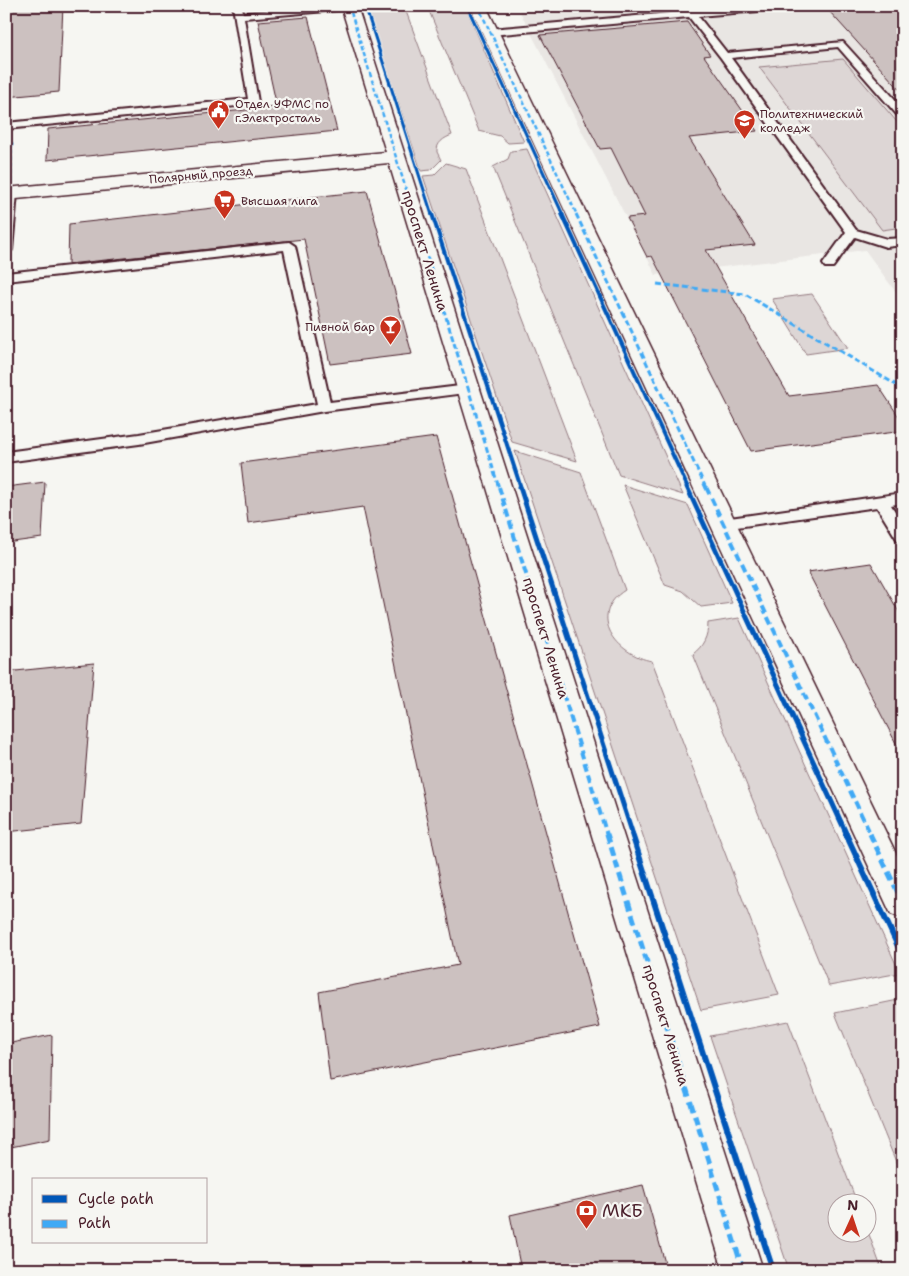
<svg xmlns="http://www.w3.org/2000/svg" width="909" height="1276" viewBox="0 0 909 1276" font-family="'Shantell Sans',sans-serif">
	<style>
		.built { fill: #e9e6e3 }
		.green { fill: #ddd6d5; stroke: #947a80 }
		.building { fill: #ccc1c0; stroke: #4a1f2b }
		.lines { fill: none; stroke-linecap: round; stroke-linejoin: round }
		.service-casing { stroke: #4a1f2b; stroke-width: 4 }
		.minor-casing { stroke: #4a1f2b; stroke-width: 3 }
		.service { fill: #f6f6f2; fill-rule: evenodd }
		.minor { fill: #f6f6f2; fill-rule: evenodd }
		.quiet-far3 { stroke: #3fa9f5; stroke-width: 2.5; stroke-dasharray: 4.5 2.5; stroke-linecap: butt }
		.quiet-far2 { stroke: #3fa9f5; stroke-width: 3; stroke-dasharray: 6 3; stroke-linecap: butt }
		.quiet-far1 { stroke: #3fa9f5; stroke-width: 4; stroke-dasharray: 8 4; stroke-linecap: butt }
		.quiet { stroke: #3fa9f5; stroke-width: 5; stroke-dasharray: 9 5; stroke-linecap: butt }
		.cycleway-far3-casing { stroke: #f6f6f2; stroke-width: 5 }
		.cycleway-far2-casing { stroke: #f6f6f2; stroke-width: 6 }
		.cycleway-far1-casing { stroke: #f6f6f2; stroke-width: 8 }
		.cycleway-casing { stroke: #f6f6f2; stroke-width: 9 }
		.cycleway-far3 { stroke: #0057b8; stroke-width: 3 }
		.cycleway-far2 { stroke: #0057b8; stroke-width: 4 }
		.cycleway-far1 { stroke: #0057b8; stroke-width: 5 }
		.cycleway { stroke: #0057b8; stroke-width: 6 }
		.labels { text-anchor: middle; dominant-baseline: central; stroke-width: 4.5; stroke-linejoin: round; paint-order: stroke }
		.far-poi-label { font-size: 12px; fill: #4a1f2b; stroke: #f6f6f2; text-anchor: start }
		.far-street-label { font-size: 12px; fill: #4a1f2b; stroke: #f6f6f2 }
		.street-label { font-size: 15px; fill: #4a1f2b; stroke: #f6f6f2 }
		.near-poi-label { font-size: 18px; fill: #4a1f2b; stroke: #f6f6f2; text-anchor: start }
	</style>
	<rect width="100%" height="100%" fill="#f6f6f2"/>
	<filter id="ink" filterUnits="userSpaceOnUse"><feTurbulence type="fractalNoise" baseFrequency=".02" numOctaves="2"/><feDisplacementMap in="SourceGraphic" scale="10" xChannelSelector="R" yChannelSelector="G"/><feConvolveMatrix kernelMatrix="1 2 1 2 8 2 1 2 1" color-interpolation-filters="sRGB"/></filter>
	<g filter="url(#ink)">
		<!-- built -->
		<path class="built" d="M 559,6 L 903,6 L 903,302 L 865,250 L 656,275 L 519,10 Z"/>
		<!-- green -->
		<path class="green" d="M 366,6 L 404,6 L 452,135 C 444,138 436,143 437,152 L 441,160 L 431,170 L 421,171 Z
			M 427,6 L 465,6 L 524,142 L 508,143 L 500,136 L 479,131 Z
			M 843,59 L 903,129 L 903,227 L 882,230 L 759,67 Z
			M 527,149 L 683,495 L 619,475 L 493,167 L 508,159 L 511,151 Z
			M 446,163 L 466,169 L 577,461 L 512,442 L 423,176 L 434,175 Z
			M 812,294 L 848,348 L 806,354 L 772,299 Z
			M 515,451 L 581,472 L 625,590 C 586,615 617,655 652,661 L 779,995 L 701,1010 Z
			M 623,485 L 688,505 L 732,603 L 701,607 L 683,591 L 665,585 Z
			M 739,618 L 900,973 L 829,986 L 693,654 C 703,646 708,637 708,623 Z
			M 903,999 L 903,1179 L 835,1013 Z
			M 788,1021 L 857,1203 L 836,1204 L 836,1234 L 866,1234 L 867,1229 L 882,1270 L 789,1270 L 710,1036 Z"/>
		<!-- building -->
		<path class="building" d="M 6,6 L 63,6 L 59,92 L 6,97 Z
			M 881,6 L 903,6 L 903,93 L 829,11 Z
			M 308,17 L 337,131 L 47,160 L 48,129 L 277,107 L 258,21 Z
			M 687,22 L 710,55 L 704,56 L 757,131 L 689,138 L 755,245 L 706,250 L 789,396 L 878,385 L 903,423 L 903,431 L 751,451 L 652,256 L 647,257 L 627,218 L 645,216 L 611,148 L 600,149 L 540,35 Z
			M 367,191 L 412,354 L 330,364 L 304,239 L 68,264 L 69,224 Z
			M 436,437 L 600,1027 L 330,1081 L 319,992 L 458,965 L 363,507 L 248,523 L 241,463 Z
			M 45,482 L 42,538 L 6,543 L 6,487 Z
			M 871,563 L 903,619 L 903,757 L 808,572 Z
			M 94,663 L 81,824 L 6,832 L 6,672 Z
			M 52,1035 L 50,1139 L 6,1148 L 6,1044 Z
			M 643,1185 L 667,1270 L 521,1270 L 510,1215 Z"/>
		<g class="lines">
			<defs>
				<path id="service" d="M 233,6 L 242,6 L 243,13 L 316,6 L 353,6 L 349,9 L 244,18 L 258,102 L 257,104 L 6,129 L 6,123 L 248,99 Z
					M 748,6 L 785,6 L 781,9 L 698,16 L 727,53 L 843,42 L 903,108 L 903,118 L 899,117 L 838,47 L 731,58 L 856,230 L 887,239 L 903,238 L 903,245 L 886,247 L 855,237 L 833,267 L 825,267 L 823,264 L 846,232 L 721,58 L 689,17 L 490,35 L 485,32 L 490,29 Z
					M 11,190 L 17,193 L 12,250 L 6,253 L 6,192 Z
					M 289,242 L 295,246 L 330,402 L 468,385 L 473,386 L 475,389 L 473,392 L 324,411 L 139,444 L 6,462 L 6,452 L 139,434 L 317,404 L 284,250 L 6,281 L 6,273 Z
					M 903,493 L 903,503 L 891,505 L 903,524 L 903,542 L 898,541 L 877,507 L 723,529 L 718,528 L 716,524 L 718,520 L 723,519 Z"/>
				<path id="minor" d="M 341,6 L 357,6 L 763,1270 L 723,1270 L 389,163 L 6,200 L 6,188 L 386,152 Z
					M 470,6 L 486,6 L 903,868 L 903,918 L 891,914 Z"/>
			</defs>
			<!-- service casing -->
			<use href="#service" class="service-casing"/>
			<!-- minor casing -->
			<use href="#minor" class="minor-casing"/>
			<!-- service -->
			<use href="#service" class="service"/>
			<!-- minor -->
			<use href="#minor" class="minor"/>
			<!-- quiet-far3 -->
			<path class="quiet-far3" d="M 349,6 L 414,215
				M 478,6 L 577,215
				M 6,139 L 12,143 L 11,193"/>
			<!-- quiet-far2 -->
			<path class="quiet-far2" d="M 414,214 L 499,488
				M 576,214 L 706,488
				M 657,284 L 745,294 L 903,389"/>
			<!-- quiet-far1 -->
			<path class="quiet-far1" d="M 499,487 L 607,835
				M 706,487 L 871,835"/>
			<!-- quiet -->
			<path class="quiet" d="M 607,834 L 743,1270
				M 870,834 L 903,903"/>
			<defs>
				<path id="cycleway-far3" d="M 365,6 L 432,215
					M 467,6 L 563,215"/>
				<path id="cycleway-far2" d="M 432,214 L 521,488
					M 562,214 L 688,488"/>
				<path id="cycleway-far1" d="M 520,487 L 633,835
					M 687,487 L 847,835"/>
				<path id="cycleway" d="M 632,834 L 773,1270
					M 846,834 L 903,957"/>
			</defs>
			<!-- cycleway-far3 casing -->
			<use href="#cycleway-far3" class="cycleway-far3-casing"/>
			<!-- cycleway-far2 casing -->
			<use href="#cycleway-far2" class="cycleway-far2-casing"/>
			<!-- cycleway-far1 casing -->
			<use href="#cycleway-far1" class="cycleway-far1-casing"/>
			<!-- cycleway casing -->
			<use href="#cycleway" class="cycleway-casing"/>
			<!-- cycleway-far3 -->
			<use href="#cycleway-far3" class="cycleway-far3"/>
			<!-- cycleway-far2 -->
			<use href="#cycleway-far2" class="cycleway-far2"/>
			<!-- cycleway-far1 -->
			<use href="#cycleway-far1" class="cycleway-far1"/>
			<!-- cycleway -->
			<use href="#cycleway" class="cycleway"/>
		</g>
	</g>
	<!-- icons -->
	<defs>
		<symbol id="civic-pin" viewBox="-11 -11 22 30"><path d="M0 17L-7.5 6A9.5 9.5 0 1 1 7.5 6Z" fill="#c8321e" stroke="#f6f6f2"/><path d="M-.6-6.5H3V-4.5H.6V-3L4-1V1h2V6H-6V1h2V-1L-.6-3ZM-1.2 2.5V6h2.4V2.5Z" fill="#fff"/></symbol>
		<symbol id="university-pin" viewBox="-11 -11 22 30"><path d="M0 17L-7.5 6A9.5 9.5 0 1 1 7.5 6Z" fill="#c8321e" stroke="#f6f6f2"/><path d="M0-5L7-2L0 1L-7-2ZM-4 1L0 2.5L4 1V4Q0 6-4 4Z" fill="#fff"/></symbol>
		<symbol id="supermarket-pin" viewBox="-11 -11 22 30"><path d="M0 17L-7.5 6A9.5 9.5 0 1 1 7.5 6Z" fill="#c8321e" stroke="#f6f6f2"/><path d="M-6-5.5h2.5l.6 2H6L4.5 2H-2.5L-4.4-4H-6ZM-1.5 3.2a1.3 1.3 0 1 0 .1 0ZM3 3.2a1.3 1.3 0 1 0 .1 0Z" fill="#fff"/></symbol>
		<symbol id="bar-pin" viewBox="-11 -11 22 30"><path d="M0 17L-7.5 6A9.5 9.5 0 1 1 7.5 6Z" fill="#c8321e" stroke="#f6f6f2"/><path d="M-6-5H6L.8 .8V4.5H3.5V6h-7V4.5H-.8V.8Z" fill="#fff"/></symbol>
		<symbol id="bank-pin" viewBox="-11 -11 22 30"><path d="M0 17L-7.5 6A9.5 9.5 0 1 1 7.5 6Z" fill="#c8321e" stroke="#f6f6f2"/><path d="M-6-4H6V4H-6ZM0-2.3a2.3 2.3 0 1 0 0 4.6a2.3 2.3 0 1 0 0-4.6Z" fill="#fff"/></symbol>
	</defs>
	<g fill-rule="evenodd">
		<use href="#civic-pin" x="206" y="98" width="25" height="34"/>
		<use href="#university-pin" x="732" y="108" width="25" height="34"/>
		<use href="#supermarket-pin" x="212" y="188" width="25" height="34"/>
		<use href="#bar-pin" x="378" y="314" width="25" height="34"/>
		<use href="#bank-pin" x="574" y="1198" width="25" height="34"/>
	</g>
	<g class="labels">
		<!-- far-poi labels -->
		<g class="far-poi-label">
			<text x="235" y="104">Отдел УФМС по<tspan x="235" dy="14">г.Электросталь</tspan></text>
			<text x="760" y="114">Политехнический<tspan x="760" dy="14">колледж</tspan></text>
			<text x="241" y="201">Высшая лига</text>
			<text x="375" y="327" text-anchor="end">Пивной бар</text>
		</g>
		<!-- far-street labels -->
		<g class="far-street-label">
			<text transform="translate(201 175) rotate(-5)">Полярный проезд</text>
		</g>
		<!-- street labels -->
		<g class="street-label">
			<text transform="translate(425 251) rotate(73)">проспект Ленина</text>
			<text transform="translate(546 638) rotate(73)">проспект Ленина</text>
			<text transform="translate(666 1025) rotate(73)">проспект Ленина</text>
		</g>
		<!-- near-poi labels -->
		<g class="near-poi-label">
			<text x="602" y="1211">МКБ</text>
		</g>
	</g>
	<!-- margin -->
	<rect width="909" height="1276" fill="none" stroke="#f6f6f2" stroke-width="25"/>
	<rect x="12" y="12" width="884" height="1251" fill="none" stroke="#4a1f2b" stroke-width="2" filter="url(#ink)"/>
	<!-- legend -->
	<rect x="32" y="1178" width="175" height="65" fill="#f6f6f2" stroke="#b1a0a2"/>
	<rect x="42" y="1195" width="25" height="8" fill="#0057b8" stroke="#b1a0a2"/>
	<text x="78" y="1204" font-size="15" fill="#4a1f2b">Cycle path</text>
	<rect x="42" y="1220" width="25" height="8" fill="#3fa9f5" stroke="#b1a0a2"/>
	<text x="78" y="1228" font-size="15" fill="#4a1f2b">Path</text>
	<!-- north arrow -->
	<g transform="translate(852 1218) rotate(3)"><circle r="24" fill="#f6f6f2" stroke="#b1a0a2"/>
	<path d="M0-4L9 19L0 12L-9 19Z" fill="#c8321e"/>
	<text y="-8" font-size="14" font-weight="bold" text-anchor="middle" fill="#4a1f2b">N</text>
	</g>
</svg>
